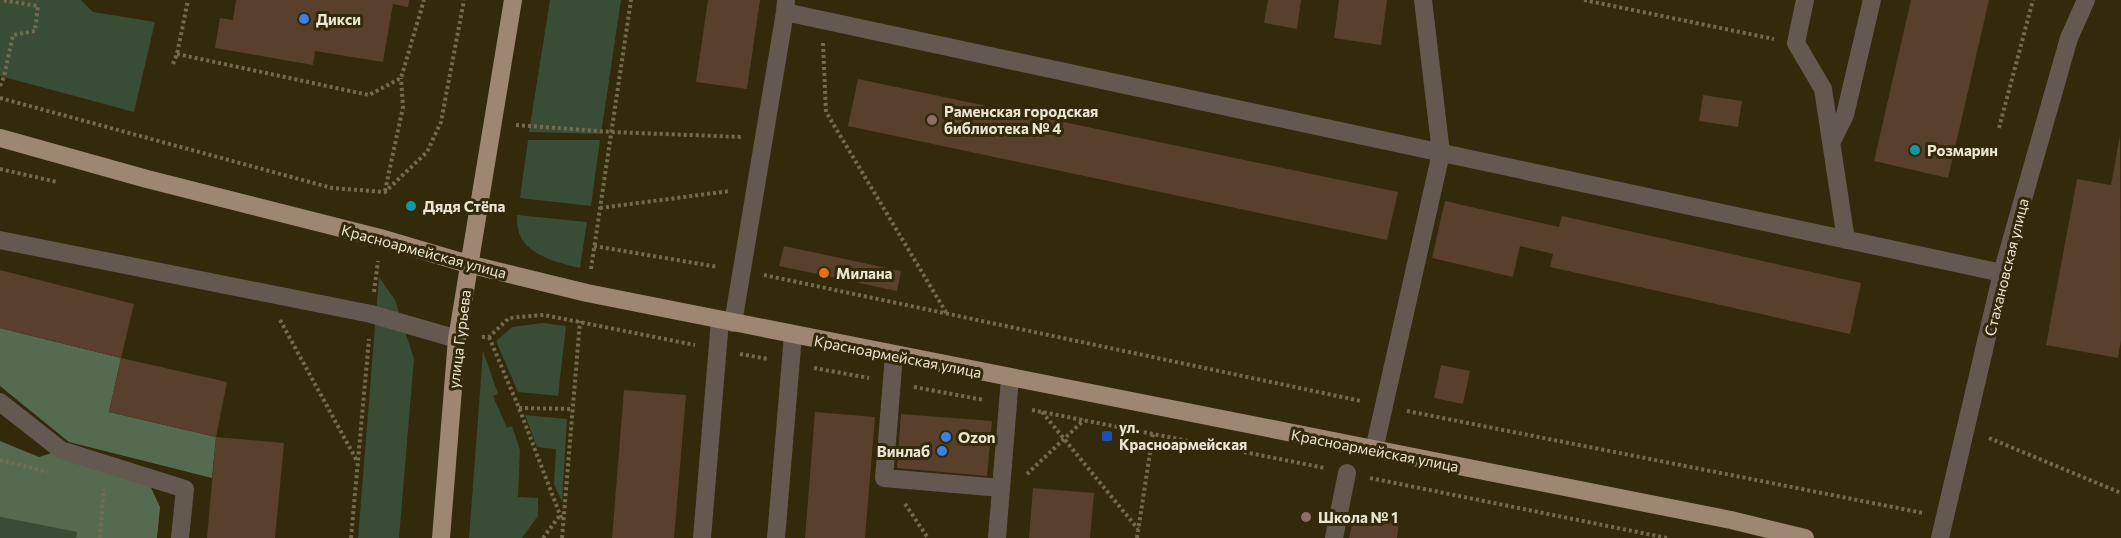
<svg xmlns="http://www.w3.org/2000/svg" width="2121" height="538" viewBox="0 0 2121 538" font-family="Commissioner,sans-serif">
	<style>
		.green { fill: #394c35 }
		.forest { fill: #566a50 }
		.building { fill: #58402c }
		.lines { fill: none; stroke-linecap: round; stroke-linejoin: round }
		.path { stroke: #736a50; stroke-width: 4; stroke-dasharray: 3 3; stroke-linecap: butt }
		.minor { stroke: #645950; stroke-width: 18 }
		.major { stroke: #9d8773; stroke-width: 18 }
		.shop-dot { fill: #3f7fe0; stroke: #33290b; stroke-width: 2 }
		.education-dot { fill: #8d6e63; stroke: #33290b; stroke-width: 2 }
		.culture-dot { fill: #0f9aa8; stroke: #33290b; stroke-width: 2 }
		.food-dot { fill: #e8710a; stroke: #33290b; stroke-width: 2 }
		.transit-dot { fill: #1a4fb4; stroke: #33290b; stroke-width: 2 }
		.labels { text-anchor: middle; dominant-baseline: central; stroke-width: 6; stroke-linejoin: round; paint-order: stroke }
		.poi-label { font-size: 15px; font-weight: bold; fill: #ebe5d4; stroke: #33290b; text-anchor: start }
		.street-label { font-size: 15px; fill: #ebe5d4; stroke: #33290b }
	</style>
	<rect width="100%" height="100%" fill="#33290b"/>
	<!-- green -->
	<path class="green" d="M 0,0 L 81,0 L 93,12 L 155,22 L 134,112 L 0,76 Z
		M 550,0 L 621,0 L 601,134 L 529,132 Z
		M 528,140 L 600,140 L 591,206 L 520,198 Z
		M 517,215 L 587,222 L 580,268 C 559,263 523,255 518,229 C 517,225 517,219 517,215 Z
		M 379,277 L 395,300 L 414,359 L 399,538 L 358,538 Z
		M 543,323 L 566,326 L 558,396 L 518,392 L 496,341 L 512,327 Z
		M 483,351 L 498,394 L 493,396 L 507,428 L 512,426 L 520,450 L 518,497 L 538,498 L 538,516 L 522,538 L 469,538 Z
		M 525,415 L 567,419 L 562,502 L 554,484 L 556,449 L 537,447 Z
		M 0,517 L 78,532 L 76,538 L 0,538 Z"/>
	<!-- forest -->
	<path class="forest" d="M 0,328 L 121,358 L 109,412 L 216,437 L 212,478 L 69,442 L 0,386 Z
		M 0,441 L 39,457 L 61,450 L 146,477 L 160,507 L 157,538 L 76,538 L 77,532 L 0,517 Z"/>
	<!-- building -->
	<path class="building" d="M 236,0 L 409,0 L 408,7 L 393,4 L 383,62 L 315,51 L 313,65 L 215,48 L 220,18 L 233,20 Z
		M 708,0 L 760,0 L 747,89 L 696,82 Z
		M 1268,0 L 1301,0 L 1297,29 L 1264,23 Z
		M 1339,0 L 1387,0 L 1381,45 L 1334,38 Z
		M 1911,0 L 1989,0 L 1948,178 L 1874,161 Z
		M 858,79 L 1398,192 L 1387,240 L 848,126 Z
		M 1703,95 L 1742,101 L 1738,127 L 1699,121 Z
		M 2120,135 L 2121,340 L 2118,358 L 2046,345 L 2077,179 L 2111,185 Z
		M 1445,201 L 1559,227 L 1562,216 L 1861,283 L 1850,334 L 1550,267 L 1553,254 L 1520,246 L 1513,277 L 1432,258 Z
		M 784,246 L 901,271 L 897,291 L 779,266 Z
		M 0,270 L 134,304 L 121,358 L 0,328 Z
		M 121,358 L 227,382 L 216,437 L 284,443 L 275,538 L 207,538 L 216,437 L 109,412 Z
		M 1441,365 L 1470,371 L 1463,404 L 1434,398 Z
		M 624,390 L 686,395 L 674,538 L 612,538 Z
		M 815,412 L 875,417 L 865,538 L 805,538 Z
		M 901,414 L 992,421 L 987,476 L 897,468 Z
		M 1033,488 L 1094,493 L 1090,538 L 1029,538 Z
		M 1354,514 L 1399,523 L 1397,538 L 1349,538 Z"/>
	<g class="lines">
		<!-- path -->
		<path class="path" d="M 1584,0 L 1774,39
			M 823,43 L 826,112 L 947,314
			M 177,54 L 369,95 L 401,78 L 424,0
			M 173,64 L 177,54 L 188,0
			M 0,86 L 4,77 L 13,35 L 35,31 L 38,6 L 1,0
			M 0,98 L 332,188 L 385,192 L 427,152 L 441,122 L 464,0
			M 516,125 L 611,132 L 742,137
			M 1999,128 L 2033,0
			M 0,169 L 57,182
			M 385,191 L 403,107 L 401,78
			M 600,208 L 730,191
			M 594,246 L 718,267
			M 591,269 L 631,0
			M 764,275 L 1361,401
			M 374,292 L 378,261
			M 280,320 L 357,461
			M 482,337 L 489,337 L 509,318 L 544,315 L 695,345
			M 489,337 L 519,408 L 562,520
			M 740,354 L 768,359
			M 814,368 L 869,378
			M 914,387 L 984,400
			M 519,408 L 572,409
			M 1032,410 L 1325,468
			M 1407,411 L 1923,513
			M 1042,412 L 1138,529
			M 1989,438 L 2121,493
			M 0,460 L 48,472
			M 1027,474 L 1084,420
			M 1370,478 L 1667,538
			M 905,504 L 928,538
			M 100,538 L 104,489
			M 351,538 L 369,339
			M 543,538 L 561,514
			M 562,538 L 580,321
			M 1137,538 L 1153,433"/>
		<!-- minor -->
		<path class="minor" d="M 786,0 L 785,12 L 2002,273
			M 1805,0 L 1796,43 L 1823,89 L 1846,240
			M 1832,141 L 1845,115 L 1872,0
			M 0,240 L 371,314 L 457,339
			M 733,323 L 785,12
			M 894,355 L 884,478 L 1001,488
			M 0,402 L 61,450 L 185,489 L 180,538
			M 1374,450 L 1441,153 L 1423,0
			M 702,538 L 720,320
			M 776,538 L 793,335
			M 997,538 L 1010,378
			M 1334,538 L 1347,473
			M 1940,538 L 2002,273 L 2069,38 L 2086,0"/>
		<!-- major -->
		<path class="major" d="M 0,138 L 147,179 L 380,238 L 468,264 L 587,293 L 1731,520 L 1805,538
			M 441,538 L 457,339 L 513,0"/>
	</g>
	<!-- markers -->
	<g class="shop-dot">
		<circle cx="304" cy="19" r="6"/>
		<circle cx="946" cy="437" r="6"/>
		<circle cx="942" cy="451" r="6"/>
	</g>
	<g class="education-dot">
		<circle cx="932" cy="120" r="6"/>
		<circle cx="1306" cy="517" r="6"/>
	</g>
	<g class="culture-dot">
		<circle cx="1915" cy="150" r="6"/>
		<circle cx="411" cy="206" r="6"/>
	</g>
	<circle class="food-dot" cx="824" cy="273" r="6"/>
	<rect class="transit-dot" x="1101" y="430" width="12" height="12" rx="3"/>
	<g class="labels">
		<!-- poi labels -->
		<g class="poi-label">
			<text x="316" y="19">Дикси</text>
			<text x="944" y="111">Раменская городская<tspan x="944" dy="17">библиотека № 4</tspan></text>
			<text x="1927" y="150">Розмарин</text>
			<text x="423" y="206">Дядя Стёпа</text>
			<text x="836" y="273">Милана</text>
			<text x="1119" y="427">ул.<tspan x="1119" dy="17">Красноармейская</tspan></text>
			<text x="958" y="437">Ozon</text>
			<text x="930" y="451" text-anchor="end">Винлаб</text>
			<text x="1318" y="517">Школа № 1</text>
		</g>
		<!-- street labels -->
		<g class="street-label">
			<text transform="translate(424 251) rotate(15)">Красноармейская улица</text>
			<text transform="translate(2006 267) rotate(-76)">Стахановская улица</text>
			<text transform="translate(459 339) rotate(-83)">улица Гурьева</text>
			<text transform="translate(898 356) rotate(11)">Красноармейская улица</text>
			<text transform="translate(1375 450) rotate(11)">Красноармейская улица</text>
		</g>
	</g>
</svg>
